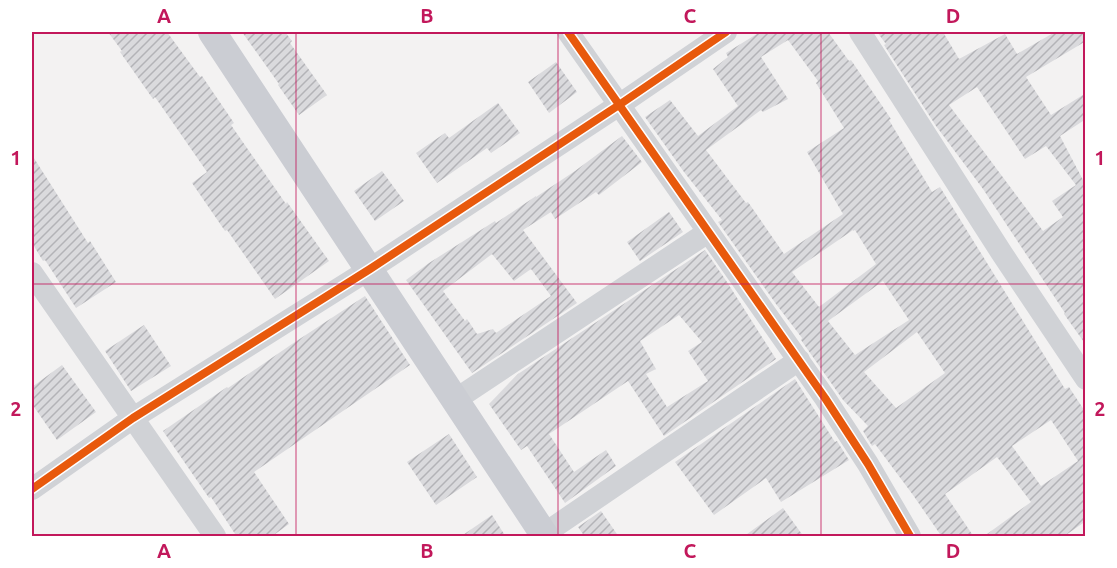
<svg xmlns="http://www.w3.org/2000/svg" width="1117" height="568" viewBox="0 0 1117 568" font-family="Ubuntu,sans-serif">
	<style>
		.building { fill: url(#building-hatch); fill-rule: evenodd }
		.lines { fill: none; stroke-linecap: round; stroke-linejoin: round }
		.minor { stroke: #d0d2d6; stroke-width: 22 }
		.major { stroke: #cbcdd3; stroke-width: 28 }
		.cycleway-casing { stroke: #fff; stroke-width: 11 }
		.cycleway { stroke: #e8590c; stroke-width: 8 }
		.grid { fill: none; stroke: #c2185b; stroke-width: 1.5; stroke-opacity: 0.55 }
		.neatline { fill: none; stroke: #c2185b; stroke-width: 2 }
		.grid-label { font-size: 20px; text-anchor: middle; font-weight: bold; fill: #c2185b }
	</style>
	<defs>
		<pattern id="building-hatch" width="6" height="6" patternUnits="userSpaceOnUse" patternTransform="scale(1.5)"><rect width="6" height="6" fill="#dadadd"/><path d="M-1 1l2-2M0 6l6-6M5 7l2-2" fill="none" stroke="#b3b3b7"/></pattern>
	</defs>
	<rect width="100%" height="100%" fill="#f3f2f2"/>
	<!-- building -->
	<path class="building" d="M 108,32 L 167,32 L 200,77 L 202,76 L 234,123 L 231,125 L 286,204 L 287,202 L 329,261 L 275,299 L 227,230 L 225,231 L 192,183 L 207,172 L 155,97 L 153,99 L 120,52 L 122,51 Z
		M 242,32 L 285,32 L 292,41 L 290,43 L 327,95 L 299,115 L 278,85 L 279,84 Z
		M 760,32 L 828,32 L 849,61 L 851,60 L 891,119 L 889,120 L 932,192 L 940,187 L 1065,389 L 1069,387 L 1086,413 L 1086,521 L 1063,537 L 983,537 L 1031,502 L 997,457 L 945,494 L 974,537 L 942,537 L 913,495 L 875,444 L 872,446 L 863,431 L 868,426 L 843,400 L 801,340 L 802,338 L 776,304 L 718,222 L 722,220 L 684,172 L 645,117 L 670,100 L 698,136 L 738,106 L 713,69 L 728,57 L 726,53 ZM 788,40 L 818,81 L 816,83 L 844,128 L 807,152 L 843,214 L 784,254 L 748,202 L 746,203 L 706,150 L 761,110 L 763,112 L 788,99 L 761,57 ZM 853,230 L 853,231 L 855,230 L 876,264 L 819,307 L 792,272 ZM 883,281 L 909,320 L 855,355 L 828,321 ZM 917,332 L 945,373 L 896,408 L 864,372 ZM 1051,420 L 1078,461 L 1041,486 L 1012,446 Z
		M 877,32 L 943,32 L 959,59 L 1005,34 L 1017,54 L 1055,32 L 1086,32 L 1086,41 L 1026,77 L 1051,115 L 1086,93 L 1086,119 L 1060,136 L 1083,180 L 1086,179 L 1086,345 L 1064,314 L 1065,313 L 983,189 L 936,126 L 884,45 L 886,44 ZM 977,87 L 1025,159 L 1046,146 L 1076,185 L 1052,201 L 1063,217 L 1043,231 L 949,105 Z
		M 556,62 L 577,92 L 549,113 L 528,82 Z
		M 498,103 L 520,133 L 491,153 L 487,148 L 437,183 L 416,153 L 445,133 L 449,138 Z
		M 622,136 L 642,162 L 599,195 L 596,192 L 555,219 L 551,212 L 523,230 L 577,303 L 472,373 L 406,280 L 429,263 L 495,221 L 496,223 L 536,196 L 536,197 L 575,171 ZM 492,254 L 514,281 L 531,269 L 551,296 L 496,333 L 493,329 L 477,334 L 467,319 L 465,321 L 443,291 Z
		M 32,155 L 88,243 L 90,241 L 116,282 L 76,308 L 45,260 L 43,261 L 32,243 Z
		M 382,171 L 404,201 L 375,221 L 354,191 Z
		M 669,212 L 683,232 L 640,261 L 627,242 Z
		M 705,250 L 727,282 L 776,359 L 664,436 L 628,381 L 549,434 L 574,472 L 606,450 L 616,466 L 565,503 L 527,446 L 521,450 L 489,404 L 518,374 ZM 679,315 L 702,342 L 688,351 L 708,381 L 667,407 L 646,374 L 656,369 L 640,341 Z
		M 365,296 L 410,365 L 254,472 L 289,524 L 271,537 L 237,537 L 211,497 L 209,498 L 163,431 L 227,387 L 228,388 L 292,344 Z
		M 144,325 L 171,366 L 131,391 L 105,351 Z
		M 62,365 L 96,412 L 57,440 L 32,404 L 32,387 Z
		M 795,379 L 835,442 L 837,441 L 849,460 L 781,502 L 766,478 L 714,515 L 675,462 Z
		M 449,434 L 477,477 L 436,505 L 407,462 Z
		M 783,508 L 804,537 L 743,537 Z
		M 601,511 L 619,537 L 585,537 L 578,527 Z
		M 492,515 L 506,537 L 460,537 Z"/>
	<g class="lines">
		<!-- minor -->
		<path class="minor" d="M 568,32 L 825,398 L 868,464 L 910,536
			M 860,32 L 1001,252 L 1086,379
			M 32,273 L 215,536
			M 455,400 L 708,232
			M 32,489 L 133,418 L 370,269 L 619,105 L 726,32
			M 544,534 L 799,360"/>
		<!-- major -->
		<path class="major" d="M 212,32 L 545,536"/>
		<defs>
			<path id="cycleway" d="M 568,32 L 825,398 L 868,464 L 910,536
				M 32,489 L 133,418 L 370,269 L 619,105 L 726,32"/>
		</defs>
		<!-- cycleway casing -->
		<use href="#cycleway" class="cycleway-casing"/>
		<!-- cycleway -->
		<use href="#cycleway" class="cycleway"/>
	</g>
	<!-- grid -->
	<path class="grid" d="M 296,32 L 296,536M 558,32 L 558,536M 821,32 L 821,536M 32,284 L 1086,284"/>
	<!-- border -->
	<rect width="1117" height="568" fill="none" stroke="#ffffff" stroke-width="66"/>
	<rect x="33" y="33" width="1051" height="502" class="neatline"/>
	<g class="grid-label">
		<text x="164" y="23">A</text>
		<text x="427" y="23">B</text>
		<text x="690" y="23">C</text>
		<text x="953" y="23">D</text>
		<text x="16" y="165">1</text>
		<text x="1100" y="165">1</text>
		<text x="16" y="416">2</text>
		<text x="1100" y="416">2</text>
		<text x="164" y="558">A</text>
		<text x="427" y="558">B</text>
		<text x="690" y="558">C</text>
		<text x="953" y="558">D</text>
	</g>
</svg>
